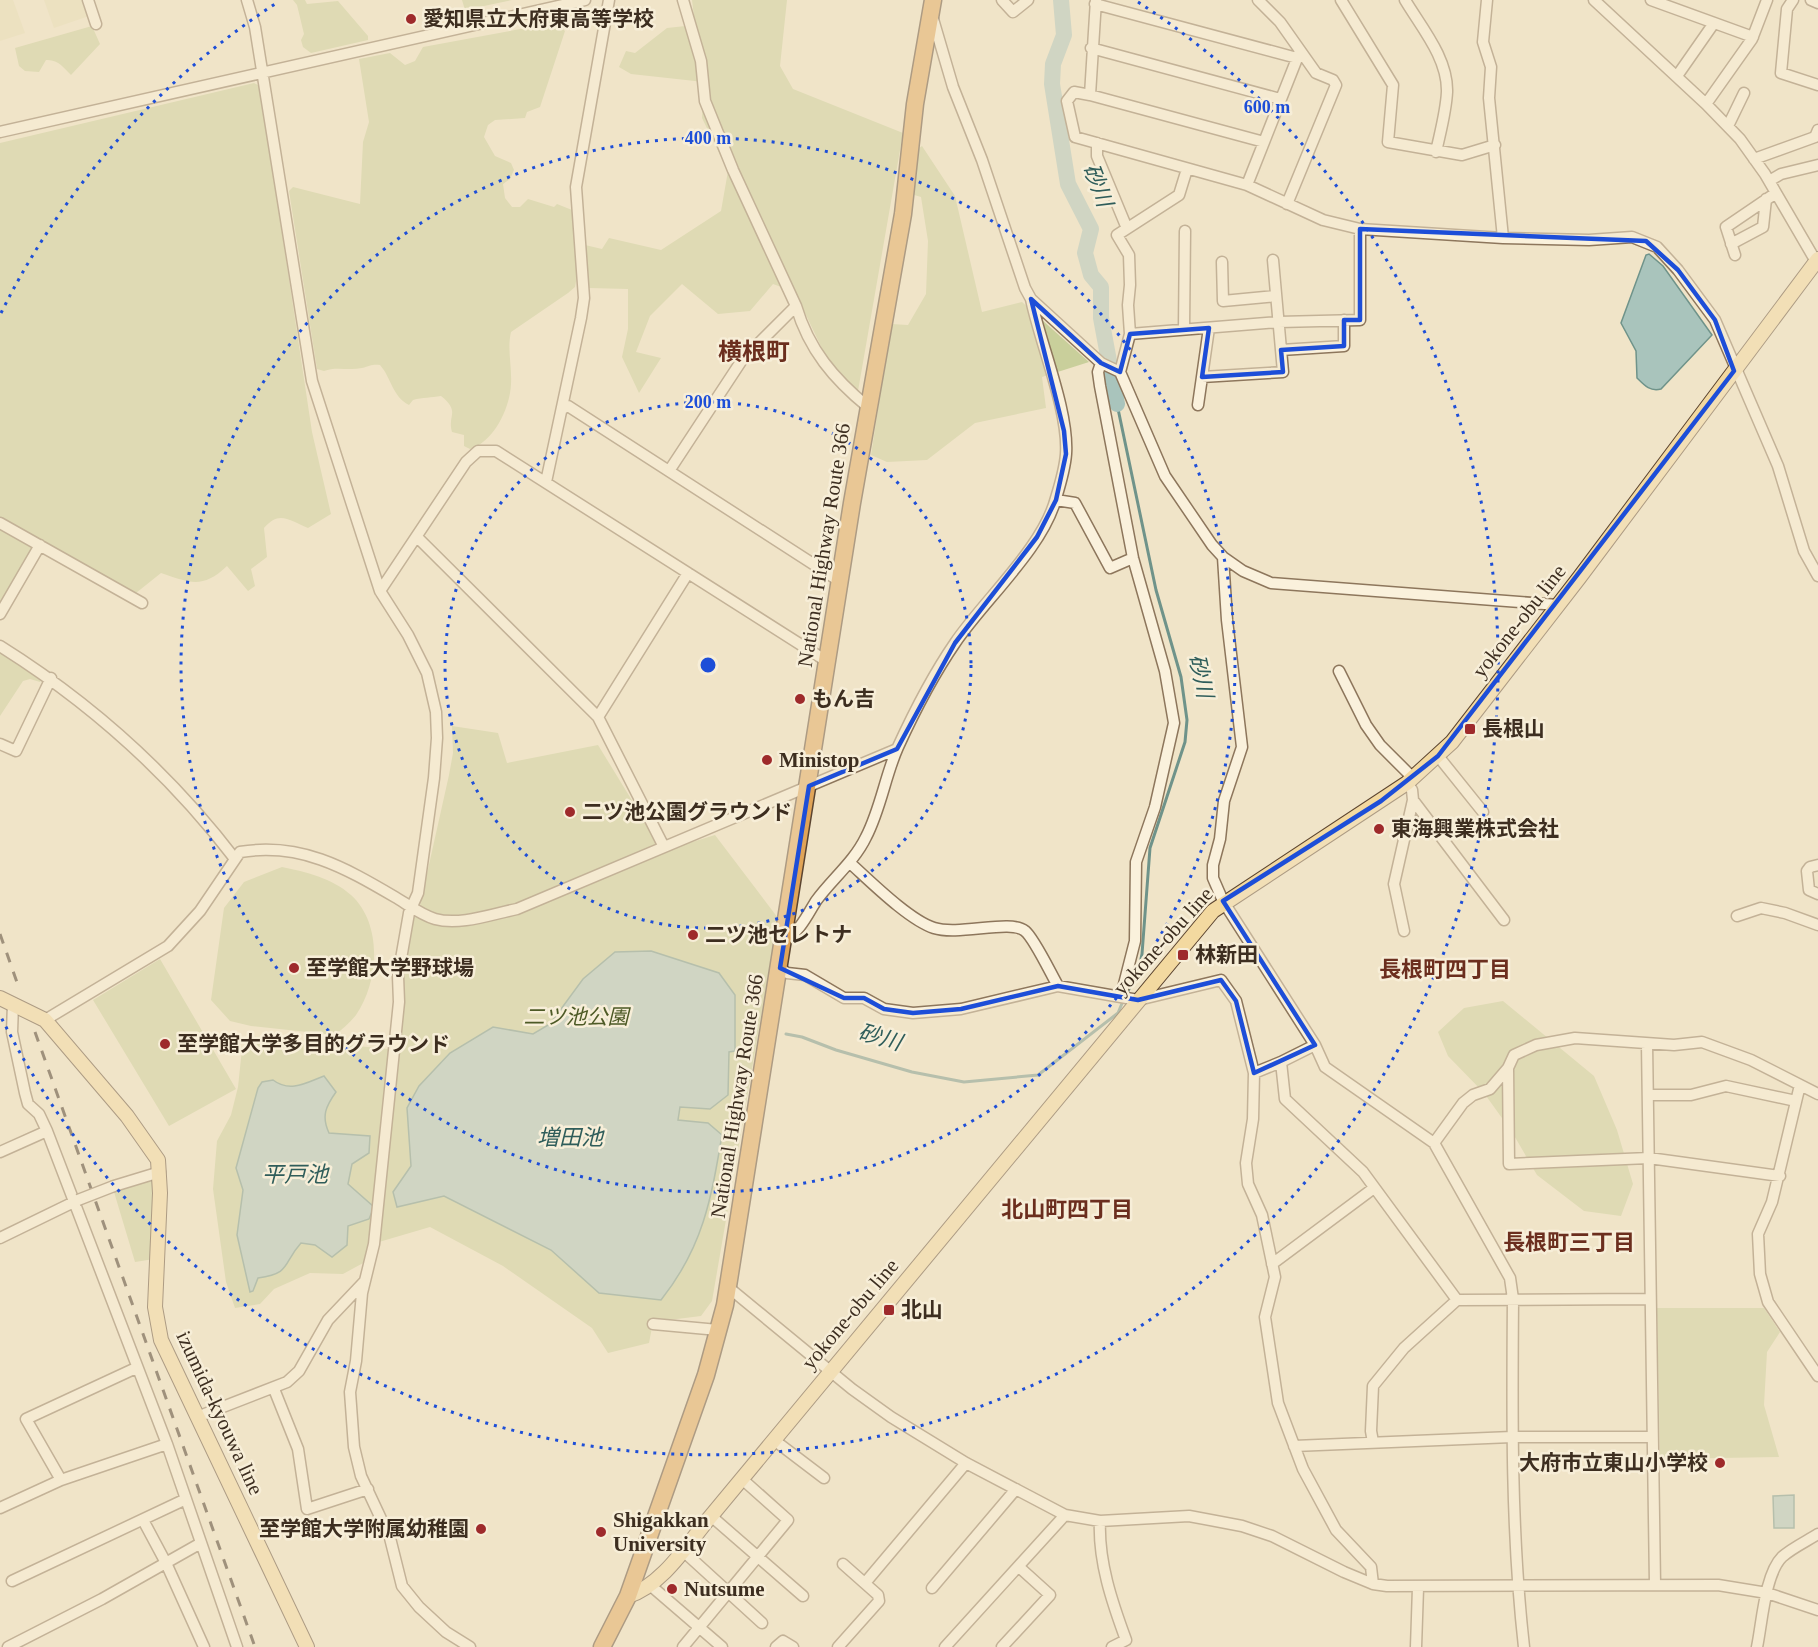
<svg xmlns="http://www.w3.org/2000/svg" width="1818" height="1647" viewBox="0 0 1818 1647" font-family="'Times New Roman','Noto Sans JP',serif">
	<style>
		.farmland { fill: #e6deb5 }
		.green { fill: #c9cf9b }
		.water { fill: #a9c4bc; stroke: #6f938a; stroke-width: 1.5 }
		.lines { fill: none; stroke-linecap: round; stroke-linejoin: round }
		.stream { stroke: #6f938a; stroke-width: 3 }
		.river { stroke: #a9c4bc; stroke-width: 16 }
		.minor-casing { stroke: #8d765c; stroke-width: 13 }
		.major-casing { stroke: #5b4430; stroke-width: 16 }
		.highway-casing { stroke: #5b4430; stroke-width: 19 }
		.minor { stroke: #faf1dc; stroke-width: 10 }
		.major { stroke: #f3d9a0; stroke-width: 14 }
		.highway { stroke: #e0a458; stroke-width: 16 }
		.rail { stroke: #3d2e20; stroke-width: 3; stroke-dasharray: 10 10; stroke-linecap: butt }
		.minor-bridge-casing { stroke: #8d765c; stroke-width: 13; stroke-linecap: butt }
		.minor-bridge { stroke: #faf1dc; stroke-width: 10 }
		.marked { fill: none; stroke: #1d4ed8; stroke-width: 4.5; stroke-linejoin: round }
		.ring { fill: none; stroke: #1d4ed8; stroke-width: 3; stroke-dasharray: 3 6 }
		.poi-dot { fill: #9e2a2b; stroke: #f7eed8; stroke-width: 2 }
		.labels { text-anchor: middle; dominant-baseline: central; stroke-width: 5; stroke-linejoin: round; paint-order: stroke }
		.poi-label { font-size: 21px; font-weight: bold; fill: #3d2e20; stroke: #f7eed8; text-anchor: start }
		.street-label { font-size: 21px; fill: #3d2e20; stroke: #f7eed8 }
		.park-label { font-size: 21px; font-style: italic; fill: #4d5a26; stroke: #f7eed8 }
		.water-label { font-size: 22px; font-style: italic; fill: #2f5d5a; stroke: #f7eed8 }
		.neighbourhood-label { font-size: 22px; font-weight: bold; fill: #6b2e1e; stroke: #f7eed8 }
		.quarter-label { font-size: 24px; font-weight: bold; fill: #6b2e1e; stroke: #f7eed8 }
		.centre { fill: #1d4ed8; stroke: #f7eed8; stroke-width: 3 }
		.ring-label { font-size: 18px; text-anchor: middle; font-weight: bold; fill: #1d4ed8; stroke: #f7eed8; stroke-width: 5; stroke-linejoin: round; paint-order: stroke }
	</style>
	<rect width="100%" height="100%" fill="#f0e4c8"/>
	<!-- farmland -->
	<path class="farmland" d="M 0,0 L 13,0 L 25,33 L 0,41 Z
		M 44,0 L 83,0 L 89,16 L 54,28 Z"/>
	<!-- green -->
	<path class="green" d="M 293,0 L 305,0 L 307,4 L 338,1 L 368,36 L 368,40 L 311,53 L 303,47 L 301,40 L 304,34 L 297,5 Z
		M 462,0 L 512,0 L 465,10 Z
		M 692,0 L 787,0 L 780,66 L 793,89 L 903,133 L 858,391 L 827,359 L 795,292 L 773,284 L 750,311 L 718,314 L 682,284 L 650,316 L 636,352 L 661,358 L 639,393 L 622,357 L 628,329 L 628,289 L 589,288 L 585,245 L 602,249 L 609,238 L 661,250 L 721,211 L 728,171 L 702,118 L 704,82 L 631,74 L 619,67 L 626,51 L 635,53 L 667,28 L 695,25 Z
		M 549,18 L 565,31 L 540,107 L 527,112 L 525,118 L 495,120 L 488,125 L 484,137 L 495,156 L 511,163 L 514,170 L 510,179 L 503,184 L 505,198 L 512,207 L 520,207 L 528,199 L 554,207 L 557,204 L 572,210 L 577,276 L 575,287 L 568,293 L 511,332 C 507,349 512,366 511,384 C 510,408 494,442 470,449 L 464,446 L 464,435 L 452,432 C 447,415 461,412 441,396 C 431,398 423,397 413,400 L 409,405 C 392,396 392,379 380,365 C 372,364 370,366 362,368 C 349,371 336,366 324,371 L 317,369 L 289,191 L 293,187 L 360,204 L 363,142 L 369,122 L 359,59 L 390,53 L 405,65 L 415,61 L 423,47 L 537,26 L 542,20 Z
		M 92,26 L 100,44 L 71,75 C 64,68 58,59 46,60 L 39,72 L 25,71 L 19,66 L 15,48 Z
		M 254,83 L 260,86 L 312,432 L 331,514 L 308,528 C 289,520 279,510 264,528 L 267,557 L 251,569 L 255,586 L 248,591 L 227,566 C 203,589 190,583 161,573 L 136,593 L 40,540 L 0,610 L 0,143 Z
		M 922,146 L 955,196 L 982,312 L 1022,302 L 1089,362 L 1042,377 L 1046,408 L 975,423 L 927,460 L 887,462 L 871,455 L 891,324 L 908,325 L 926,294 L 928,241 L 921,197 L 911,194 L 918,149 Z
		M 0,649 L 42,678 L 40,682 L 30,679 L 23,681 L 0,716 Z
		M 452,726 L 498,733 L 507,763 L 598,745 L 663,851 L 715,835 L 778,918 L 712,1301 L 701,1316 L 653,1322 L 649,1343 L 608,1353 L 592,1328 L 503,1266 L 430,1227 L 379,1242 L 365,1262 L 343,1274 L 310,1273 L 274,1289 L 260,1304 L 235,1308 L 226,1282 L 213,1189 L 217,1141 L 231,1115 L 238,1087 L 242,1049 L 255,1036 L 388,1049 L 407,916 L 418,914 L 449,775 L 453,753 Z
		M 282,867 C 306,872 332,878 351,895 C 383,924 379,982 356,1015 C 350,1023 342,1029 335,1035 L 251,1026 L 230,1021 L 211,1000 L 224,908 L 244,882 Z
		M 160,959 L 236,1089 L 169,1126 L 93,1000 Z
		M 1503,1001 L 1594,1076 L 1617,1130 L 1633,1184 L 1621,1216 L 1584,1211 L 1537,1175 L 1512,1132 L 1484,1093 L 1448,1056 L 1438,1032 L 1464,1008 Z
		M 158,1176 L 154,1259 L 135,1262 L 114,1192 Z
		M 1657,1308 L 1764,1308 L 1780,1332 L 1767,1352 L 1764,1405 L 1779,1457 L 1660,1459 Z"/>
	<!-- water -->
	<path class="water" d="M 1649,254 L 1663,266 L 1712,335 L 1661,389 C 1650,392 1644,385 1637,378 L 1636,351 L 1621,323 L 1646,255 Z
		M 651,951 L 719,973 L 735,995 L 735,1051 L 729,1052 L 728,1095 L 710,1109 L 680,1107 L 678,1120 L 708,1123 L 722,1135 C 711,1200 703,1247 661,1300 L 599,1293 L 551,1250 L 444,1196 L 397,1207 L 393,1192 L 411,1166 L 407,1108 L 419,1086 L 450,1053 L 493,1027 L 533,1034 L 550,1024 L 583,979 L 615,952 Z
		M 324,1076 L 336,1092 C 326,1106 321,1116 329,1133 L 370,1136 L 369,1153 L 352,1164 L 348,1184 L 374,1207 L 369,1219 L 348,1226 L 347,1245 L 332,1257 L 315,1245 L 301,1243 C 282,1264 292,1273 258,1278 L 253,1291 L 250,1292 L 237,1235 L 243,1190 L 236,1168 L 258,1088 L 262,1082 L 273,1080 C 290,1093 306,1083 324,1076 Z
		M 1794,1495 L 1794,1528 L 1774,1528 L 1773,1496 Z"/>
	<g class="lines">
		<!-- stream -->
		<path class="stream" d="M 1117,404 L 1156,590 L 1181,677 L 1187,720 L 1185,742 L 1150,848 L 1142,954 L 1139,968 L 1126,995
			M 786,1034 L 802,1037 L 836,1050 L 912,1072 L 964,1082 L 1038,1075 L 1118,1013 L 1123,1001"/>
		<!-- river -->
		<path class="river" d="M 1061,0 L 1064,35 L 1053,64 L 1052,84 L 1068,184 L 1091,229 L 1085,253 L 1091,275 L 1101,287 L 1101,318 L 1117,404"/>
		<defs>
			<path id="minor" d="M 88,0 L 96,24
				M 247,0 L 255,27 L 312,381 L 380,591 L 408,635 L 427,673 L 436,712 L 437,738 L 434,778 L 418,893 L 409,913 L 398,976 L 399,1002 L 374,1244 L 362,1293 L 356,1361 L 350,1392 L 354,1447 L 361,1476 L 390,1538 L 402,1586 L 419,1607 L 446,1632 L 470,1647
				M 683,0 L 701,61 L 705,101 L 733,170 L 796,306 C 809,350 834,379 868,407
				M 1002,0 L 1013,12 L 1028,0
				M 1258,0 L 1280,22 L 1316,73 L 1333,80 L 1336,85 L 1287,204
				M 1341,0 L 1393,85 L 1388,142 L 1462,155 L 1495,145
				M 1405,0 C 1421,27 1448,58 1447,92 C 1446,112 1440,133 1436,152
				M 1487,0 L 1483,42 L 1491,67 L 1489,98 L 1503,238
				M 1594,0 L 1706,104 L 1740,139 L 1765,174 L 1818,265
				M 1651,0 L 1753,37
				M 1793,0 L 1787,9 L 1781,73 L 1818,85
				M 1811,0 L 1818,3
				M 1095,4 L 1297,58
				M 1091,48 L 1280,99
				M 1677,76 L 1714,23
				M 1090,95 L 1096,0
				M 1706,104 L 1752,39 L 1767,0
				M 1728,126 L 1744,93
				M 0,132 L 585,0
				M 1264,142 L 1090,95 L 1074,92 L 1067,101 L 1075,137 L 1247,185 L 1323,220 L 1360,229 L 1503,238 L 1589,240 L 1632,237 L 1657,247 L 1678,270 L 1715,320 L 1778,466 L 1804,551 L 1818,576
				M 1097,143 L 1097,156 L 1126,226
				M 1754,159 L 1815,137 L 1818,130
				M 1187,169 L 1179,195 L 1117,235 L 1129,255 L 1130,285 L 1128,305 L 1130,334 L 1120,372 L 1165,476 L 1212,545 L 1223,557 L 1243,571 L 1271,583 L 1558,605
				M 1769,181 L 1781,174 L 1818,165
				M 1247,185 L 1300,51
				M 1731,244 L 1763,227 L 1766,199
				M 1735,255 L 1726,227 L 1776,193
				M 1222,262 L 1223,301 L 1276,296
				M 1031,299 L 1101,363 L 1120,372
				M 1184,329 L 1185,231
				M 1130,334 L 1279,322 L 1360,320 L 1360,229
				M 1281,350 L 1344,346 L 1344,320
				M 1101,363 L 1098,372 L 1100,386 L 1133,558 L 1165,671 L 1174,723 L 1155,807 L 1136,862 L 1135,941 L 1121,996
				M 1202,377 L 1283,372 L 1273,260
				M 1198,405 L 1209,328
				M 564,408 L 568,406 L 841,582
				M 669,471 L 742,360 L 796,306
				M 546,482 L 581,318 L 584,298 L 576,187 L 609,0
				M 1056,500 L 1075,503 L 1110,568 L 1133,558
				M 0,523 L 142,603
				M 417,537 L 598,717 L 664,847
				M 1223,557 L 1227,620 L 1242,747 L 1224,801 L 1220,839 L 1213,865 L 1213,878 L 1223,901 L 1315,1045 L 1325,1067 L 1434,1143 L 1510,1278 L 1513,1299 C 1512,1415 1511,1532 1524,1647
				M 380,591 L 466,462 L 478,451 L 496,451 L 828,662
				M 0,614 L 40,545
				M 0,646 C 91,703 170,774 235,859
				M 1339,671 L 1366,725 L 1380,745 L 1413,778
				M 598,717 L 688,573
				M 0,744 L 16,751 L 51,678
				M 1438,756 L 1483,812
				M 1413,800 L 1504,920
				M 850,863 C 870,881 909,920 934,928 C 959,936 1011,919 1025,931 C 1034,938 1051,974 1058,986
				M 1818,865 L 1810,867 L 1807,871 L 1809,890 L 1818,894
				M 1737,916 L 1761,908 L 1785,913 L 1818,925
				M 1404,931 L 1394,884 L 1413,800 L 1412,790 L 1407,783
				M 784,938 C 798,936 809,912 816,901 C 832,879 854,862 866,837 C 881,808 885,776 898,747 C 914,712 933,675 955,643 C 984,600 1043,548 1056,498 C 1060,485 1065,468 1066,454 C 1069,411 1040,343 1031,299 L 1025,288 L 982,160 L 953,87 L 933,19
				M 780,968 L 787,973 L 805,975 L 844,998 L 864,998 L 884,1009 L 913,1013 L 961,1009 L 1058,986 L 1138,1000 L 1221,980 L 1236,1001 L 1254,1073 L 1253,1119 L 1246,1163 L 1248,1184 L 1262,1215 L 1275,1277 L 1265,1317 L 1278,1403 L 1303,1469 L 1336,1530 L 1371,1567 L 1373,1584
				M 13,1004 L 12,1032 L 25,1093 L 28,1104 L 39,1114 L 47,1131 L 167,1444 L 237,1647
				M 45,1020 L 168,946 L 200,911 L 240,852 C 300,842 344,867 395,897 C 407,904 421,915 435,919 C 460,926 492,914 517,909 L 897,749
				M 1647,1044 L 1655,1584
				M 1281,1062 L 1315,1045
				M 1508,1068 L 1509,1164 L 1649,1158 L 1780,1176
				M 1254,1073 L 1281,1062 L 1285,1099 L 1363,1172 L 1457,1300
				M 1800,1085 L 1772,1202 L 1758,1234 L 1760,1274 L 1768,1302 L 1818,1376
				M 1648,1095 L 1691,1095 L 1726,1086 L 1796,1101
				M 1434,1143 L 1463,1103 L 1473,1095 L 1490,1089 L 1508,1068 L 1514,1055 L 1536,1045 L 1575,1038 L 1674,1045 L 1702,1042 L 1751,1060 L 1818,1094
				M 0,1152 L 47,1131
				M 114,1186 L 160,1172
				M 0,1238 L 78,1200
				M 1272,1264 L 1374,1188
				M 728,1287 L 852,1389 L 891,1417 L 966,1463 L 1065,1515 L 1100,1521 L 1189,1516 L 1242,1526 L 1272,1536 L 1344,1572 L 1373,1584 L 1387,1586 L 1718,1585 L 1767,1593 L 1818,1610
				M 653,1324 L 718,1330
				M 274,1389 L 298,1449 L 307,1509 L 368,1489
				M 197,1417 L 287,1382 L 299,1371 L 328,1320 L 364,1282
				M 774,1440 L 824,1478
				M 1373,1442 L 1371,1431 L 1373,1386 L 1404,1348 L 1457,1300 L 1649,1299
				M 1294,1446 L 1512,1437 L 1652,1437
				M 61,1480 L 26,1419 L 136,1368
				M 0,1508 L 61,1480 L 167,1444
				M 711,1516 L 803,1596
				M 143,1520 L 166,1563 L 204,1647
				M 1100,1521 C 1098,1561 1112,1602 1126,1640 L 1112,1647
				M 682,1550 L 762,1623
				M 12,1581 L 186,1499
				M 865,1583 L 966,1463
				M 650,1585 L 722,1647
				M 932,1588 L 1016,1489
				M 8,1647 L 102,1599 L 201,1543
				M 683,1647 L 788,1520 L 742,1479
				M 776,1647 L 783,1641 L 793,1647
				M 838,1647 L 879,1601 L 878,1595 L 843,1564
				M 945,1647 L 1065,1515
				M 1002,1647 L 1050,1595 L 1019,1567
				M 1416,1647 L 1418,1588
				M 1757,1647 C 1762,1623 1765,1574 1782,1557 C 1792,1548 1807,1541 1818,1534"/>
			<path id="major" d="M 0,998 L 45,1020 L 127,1116 L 158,1160 L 160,1193 L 155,1307 L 161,1340 L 307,1647
				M 628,1596 C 663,1585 688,1543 711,1516 L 1213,911 L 1407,783 L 1452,742 L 1579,578 L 1818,259"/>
			<path id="highway" d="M 602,1647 L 628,1596 L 706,1375 L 725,1305 L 852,503 L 903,214 L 915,104 L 933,0"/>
		</defs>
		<!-- minor casing -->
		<use href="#minor" class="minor-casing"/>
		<!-- major casing -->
		<use href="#major" class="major-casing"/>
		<!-- highway casing -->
		<use href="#highway" class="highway-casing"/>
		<!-- minor -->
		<use href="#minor" class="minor"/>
		<!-- major -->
		<use href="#major" class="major"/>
		<!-- highway -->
		<use href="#highway" class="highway"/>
		<!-- rail -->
		<path class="rail" d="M 0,934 L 19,988
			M 35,1032 L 255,1647"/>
		<defs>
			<path id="minor-bridge" d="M 78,1200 L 114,1186"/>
		</defs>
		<!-- minor-bridge casing -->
		<use href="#minor-bridge" class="minor-bridge-casing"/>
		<!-- minor-bridge -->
		<use href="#minor-bridge" class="minor-bridge"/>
	</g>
	<!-- marked area -->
	<path d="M0 0H1818V1647H0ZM 1360,229 L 1646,241 L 1678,270 L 1715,320 L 1734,371 L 1438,756 L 1381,801 L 1223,901 L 1315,1045 L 1254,1073 L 1236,1001 L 1221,980 L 1138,1000 L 1058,986 L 961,1009 L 913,1013 L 884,1009 L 864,998 L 844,998 L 780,968 L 809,786 L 897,749 L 955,643 L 1037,537 L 1056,500 L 1066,454 L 1064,431 L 1031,299 L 1101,363 L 1120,372 L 1130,334 L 1209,328 L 1202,377 L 1283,372 L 1281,350 L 1344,346 L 1344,320 L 1360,320 Z" fill="#f0e4c8" fill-opacity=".55" fill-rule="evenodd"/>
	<path class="marked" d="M 1360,229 L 1646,241 L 1678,270 L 1715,320 L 1734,371 L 1438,756 L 1381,801 L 1223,901 L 1315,1045 L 1254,1073 L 1236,1001 L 1221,980 L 1138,1000 L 1058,986 L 961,1009 L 913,1013 L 884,1009 L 864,998 L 844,998 L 780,968 L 809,786 L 897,749 L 955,643 L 1037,537 L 1056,500 L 1066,454 L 1064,431 L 1031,299 L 1101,363 L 1120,372 L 1130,334 L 1209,328 L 1202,377 L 1283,372 L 1281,350 L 1344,346 L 1344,320 L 1360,320 Z"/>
	<!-- distance rings -->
	<g class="ring">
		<circle cx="708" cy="665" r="263"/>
		<circle cx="708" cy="665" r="527"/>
		<path d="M1 313A790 790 0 0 1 278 2M1138 2A790 790 0 1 1 1 1017"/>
	</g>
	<!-- markers -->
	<g class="poi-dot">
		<circle cx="411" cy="19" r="6"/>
		<circle cx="800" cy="699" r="6"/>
		<rect x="1464" y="723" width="12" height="12" rx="3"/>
		<circle cx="767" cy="760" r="6"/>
		<circle cx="570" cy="812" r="6"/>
		<circle cx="1379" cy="829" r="6"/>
		<circle cx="693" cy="935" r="6"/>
		<rect x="1177" y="949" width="12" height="12" rx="3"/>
		<circle cx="294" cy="968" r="6"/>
		<circle cx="165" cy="1044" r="6"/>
		<rect x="883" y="1304" width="12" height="12" rx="3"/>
		<circle cx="1720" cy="1463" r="6"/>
		<circle cx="481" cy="1529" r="6"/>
		<circle cx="601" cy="1532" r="6"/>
		<circle cx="672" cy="1589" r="6"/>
	</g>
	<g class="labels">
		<!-- poi labels -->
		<g class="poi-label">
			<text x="423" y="19">愛知県立大府東高等学校</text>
			<text x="812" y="699">もん吉</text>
			<text x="1482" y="729">長根山</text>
			<text x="779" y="760">Ministop</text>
			<text x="582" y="812">二ツ池公園グラウンド</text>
			<text x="1391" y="829">東海興業株式会社</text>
			<text x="705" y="935">二ツ池セレトナ</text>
			<text x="1195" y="955">林新田</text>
			<text x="306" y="968">至学館大学野球場</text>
			<text x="177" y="1044">至学館大学多目的グラウンド</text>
			<text x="901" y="1310">北山</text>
			<text x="1708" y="1463" text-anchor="end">大府市立東山小学校</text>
			<text x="613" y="1520">Shigakkan<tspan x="613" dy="24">University</tspan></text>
			<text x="469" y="1529" text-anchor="end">至学館大学附属幼稚園</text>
			<text x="684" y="1589">Nutsume</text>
		</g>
		<!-- street labels -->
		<g class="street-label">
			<text transform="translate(824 545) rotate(-81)">National Highway Route 366</text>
			<text transform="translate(1519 621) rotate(-52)">yokone-obu line</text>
			<text transform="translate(1163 941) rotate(-48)">yokone-obu line</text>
			<text transform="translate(737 1096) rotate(-81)">National Highway Route 366</text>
			<text transform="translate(850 1314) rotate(-50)">yokone-obu line</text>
			<text transform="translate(220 1413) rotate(65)">izumida-kyouwa line</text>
		</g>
		<!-- park labels -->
		<g class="park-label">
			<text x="576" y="1017">二ツ池公園</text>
		</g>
		<!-- water labels -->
		<g class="water-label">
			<text transform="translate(1098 185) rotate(69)">砂川</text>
			<text transform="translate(1201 676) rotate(78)">砂川</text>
			<text transform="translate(880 1037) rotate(16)">砂川</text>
			<text x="570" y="1137">増田池</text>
			<text x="295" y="1174">平戸池</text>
		</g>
		<!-- neighbourhood labels -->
		<g class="neighbourhood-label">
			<text x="1445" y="969">長根町四丁目</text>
			<text x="1067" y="1209">北山町四丁目</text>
			<text x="1569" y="1242">長根町三丁目</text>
		</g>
		<!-- quarter labels -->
		<g class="quarter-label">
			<text x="754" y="352">横根町</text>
		</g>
	</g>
	<circle cx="708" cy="665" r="9" class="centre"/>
	<g class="ring-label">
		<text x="1267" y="113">600 m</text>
		<text x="708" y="144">400 m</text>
		<text x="708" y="408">200 m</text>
	</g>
</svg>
